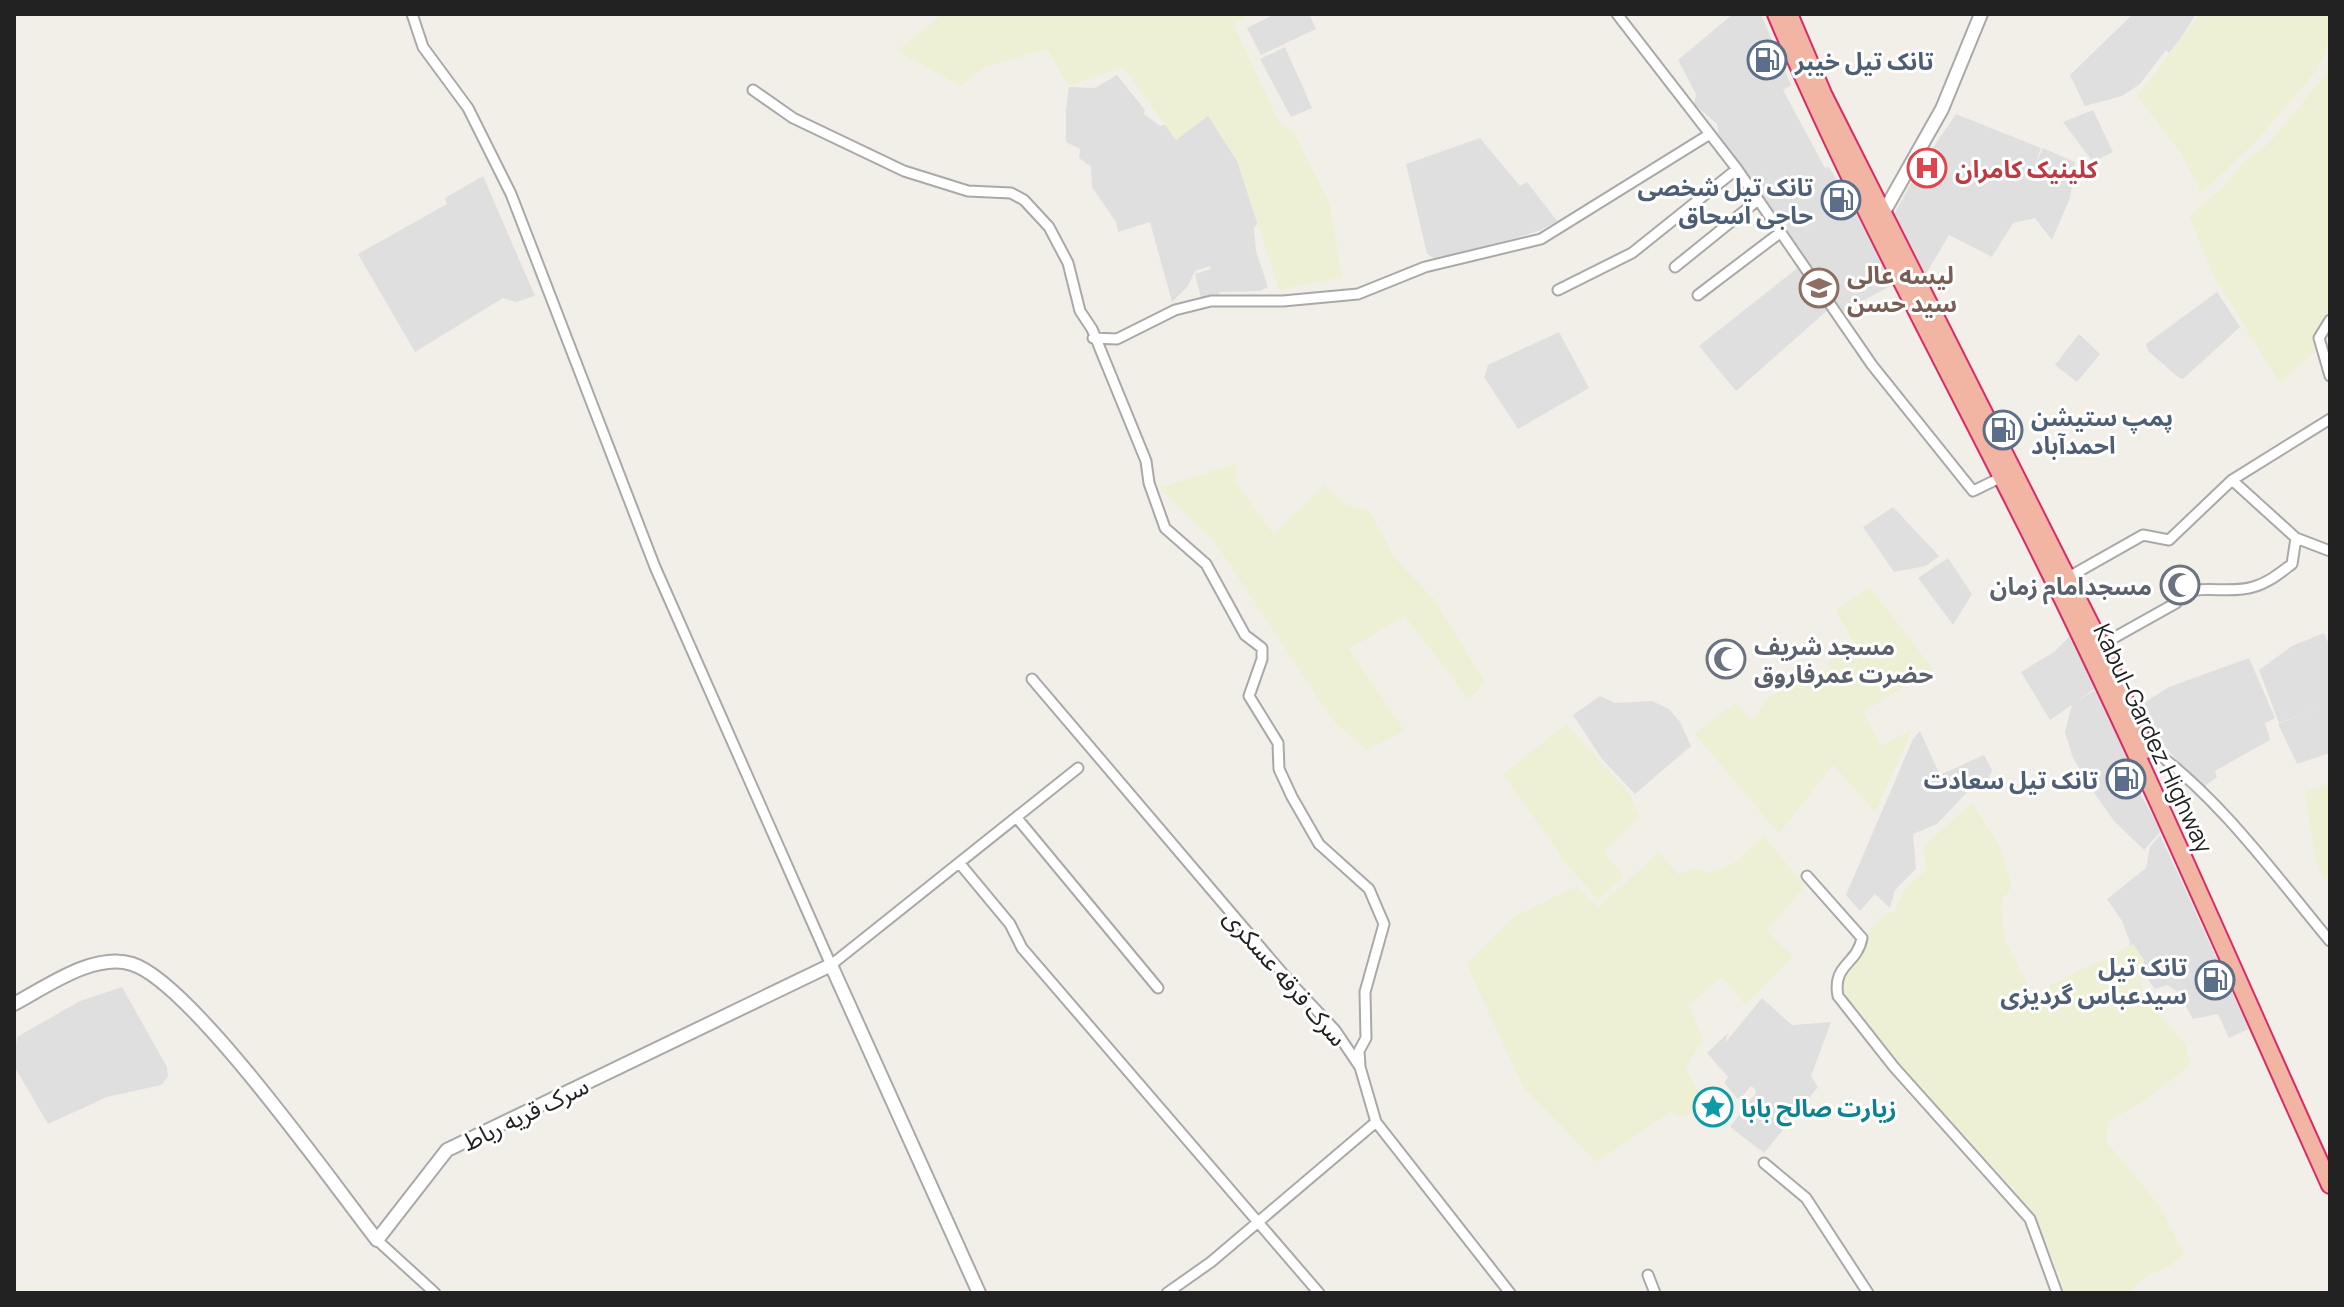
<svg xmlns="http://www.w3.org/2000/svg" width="2344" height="1307" viewBox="0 0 2344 1307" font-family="Manrope,'Noto Sans Arabic',sans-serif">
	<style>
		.residential { fill: #e0dfdf }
		.farmland { fill: #eef0d5 }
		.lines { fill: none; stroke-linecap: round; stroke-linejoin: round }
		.minor-casing { stroke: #a9a9a9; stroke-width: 13 }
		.tertiary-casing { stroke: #a9a9a9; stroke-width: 16 }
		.trunk-casing { stroke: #dc2a67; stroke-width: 20 }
		.minor { stroke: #fff; stroke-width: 9 }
		.tertiary { stroke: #fff; stroke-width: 12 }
		.trunk { stroke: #f2b4a3; stroke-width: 16 }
		.labels { text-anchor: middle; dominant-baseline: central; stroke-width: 6; stroke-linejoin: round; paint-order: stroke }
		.service-label { font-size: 24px; font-weight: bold; fill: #4e5e75; stroke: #fff; text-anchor: end }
		.health-label { font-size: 24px; font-weight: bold; fill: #be3a42; stroke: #fff; text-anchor: start }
		.education-label { font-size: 24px; font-weight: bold; fill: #785e54; stroke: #fff; text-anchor: start }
		.worship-label { font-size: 24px; font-weight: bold; fill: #5b616d; stroke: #fff; text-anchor: end }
		.street-label { font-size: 24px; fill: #222; stroke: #fff }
		.culture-label { font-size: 24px; font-weight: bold; fill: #0d838f; stroke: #fff; text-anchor: start }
	</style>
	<rect width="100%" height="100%" fill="#f2efe9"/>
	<!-- residential -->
	<path class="residential" d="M 1275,14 L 1309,14 L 1316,29 L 1261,55 L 1247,28 Z
		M 1733,14 L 1761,14 L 1791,85 L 1783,90 L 1825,168 L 1829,167 L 1871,236 L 1894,284 L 1842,312 L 1743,173 L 1719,135 L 1717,124 L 1694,104 L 1696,94 L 1678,60 Z
		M 2133,14 L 2196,14 L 2180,39 L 2169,53 L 2166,50 L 2140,84 L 2122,96 L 2085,106 L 2070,75 Z
		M 1285,47 L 1312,108 L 1291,117 L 1260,59 Z
		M 1117,75 L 1145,110 L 1144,114 L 1160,126 L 1241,102 L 1258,223 L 1254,228 L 1256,251 L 1268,287 L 1260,291 L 1219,292 L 1220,295 L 1201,298 L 1195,274 L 1211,269 L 1210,266 L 1195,271 L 1188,286 L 1172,302 L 1150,222 L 1118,232 L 1116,222 L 1092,187 L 1091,167 L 1079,158 L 1080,149 L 1066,142 L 1066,110 L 1069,87 L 1095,88 Z
		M 2093,110 L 2113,152 L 2093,162 L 2063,122 Z
		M 1956,114 L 2041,148 L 2035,165 L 2043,148 L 2075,162 L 2070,198 L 2052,240 L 2035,218 L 2013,223 L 1992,257 L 1949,235 L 1926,274 L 1905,252 L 1892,218 L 1921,165 Z
		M 1480,138 L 1520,186 L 1527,182 L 1557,221 L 1541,230 L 1441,262 L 1427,254 L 1406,164 Z
		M 483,176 L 535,296 L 516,302 L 503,298 L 415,352 L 358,254 L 447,204 L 445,198 Z
		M 1800,266 L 1830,308 L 1736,391 L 1699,346 Z
		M 2217,292 L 2240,327 L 2183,379 L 2178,377 L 2148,351 L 2146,344 Z
		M 1559,332 L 1589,388 L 1518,429 L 1484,377 L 1488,365 Z
		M 2079,334 L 2100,354 L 2077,382 L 2055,365 Z
		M 1893,507 L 1939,556 L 1926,566 L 1894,572 L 1863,527 Z
		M 1948,558 L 1972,594 L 1953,625 L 1918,578 Z
		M 2324,633 L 2330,647 L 2330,753 L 2297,764 L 2278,724 L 2321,707 L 2279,723 L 2259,670 L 2292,646 Z
		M 2072,634 L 2097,687 L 2050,720 L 2021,672 L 2054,652 Z
		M 2249,658 L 2275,718 L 2265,723 L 2270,740 L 2215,771 L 2217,777 L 2201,789 L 2158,738 L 2144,703 L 2169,687 Z
		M 2097,689 L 2124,746 L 2136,786 L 2161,831 L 2144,850 L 2114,821 L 2095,794 L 2073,758 L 2065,732 L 2072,704 Z
		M 1600,696 L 1615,703 L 1652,701 L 1669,709 L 1680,722 L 1691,746 L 1635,794 L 1602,759 L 1573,715 Z
		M 1920,731 L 1940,775 L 1984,755 L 1992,770 L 1988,781 L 1971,788 L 1937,824 L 1913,834 L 1916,869 L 1895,890 L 1890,908 L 1875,894 L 1860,911 L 1846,895 L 1913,739 Z
		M 2160,835 L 2249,1029 L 2229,1038 L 2218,1014 L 2193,1019 L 2178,992 L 2167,985 L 2155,989 L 2128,951 L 2130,942 L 2122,921 L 2107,899 L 2146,868 L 2150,847 Z
		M 122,987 L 167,1067 L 168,1077 L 161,1085 L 107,1097 L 48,1124 L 14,1066 L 17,1037 L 80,1001 Z
		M 1762,998 L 1792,1025 L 1831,1022 L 1811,1076 L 1818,1087 L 1764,1153 L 1730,1127 L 1756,1093 L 1755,1089 L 1751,1086 L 1739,1100 L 1724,1083 L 1728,1077 L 1707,1053 L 1728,1033 L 1725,1043 Z"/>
	<!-- farmland -->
	<path class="farmland" d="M 942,14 L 1252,14 L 1233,23 L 1279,123 L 1292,130 L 1330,204 L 1342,277 L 1279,290 L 1237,161 L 1208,116 L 1176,140 L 1123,67 L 1068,86 L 1047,49 L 985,67 L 961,86 L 897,51 Z
		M 2200,14 L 2330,14 L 2326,51 L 2317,70 L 2257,140 L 2202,193 L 2180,152 L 2137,96 Z
		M 2330,60 L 2330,354 L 2326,341 L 2280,383 L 2211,272 L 2189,216 L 2224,186 L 2242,164 L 2268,144 L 2325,75 Z
		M 1237,463 L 1235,481 L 1274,534 L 1324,485 L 1345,504 L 1369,510 L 1394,557 L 1434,599 L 1485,682 L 1469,700 L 1405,616 L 1349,649 L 1405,731 L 1366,750 L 1334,722 L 1214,541 L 1159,488 Z
		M 1870,587 L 1933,669 L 1863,712 L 1881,746 L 1911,730 L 1911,733 L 1875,812 L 1833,765 L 1779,834 L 1694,733 L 1735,703 L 1752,720 L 1770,696 L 1830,668 L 1827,660 L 1857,648 L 1835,610 Z
		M 1566,724 L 1630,794 L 1640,816 L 1604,852 L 1624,876 L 1598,900 L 1568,866 L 1503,774 Z
		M 2330,783 L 2330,875 L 2324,879 L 2315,859 L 2305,792 Z
		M 1972,802 L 1999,845 L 2012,886 L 2002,901 L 2004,938 L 2032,994 L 2133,944 L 2144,960 L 2141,985 L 2145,997 L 2185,1044 L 2191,1065 L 2144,1101 L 2109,1121 L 2106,1141 L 2160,1206 L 2184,1254 L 2171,1265 L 2148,1275 L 2127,1293 L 2067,1293 L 2031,1210 L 1993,1166 L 1887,1065 L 1837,980 L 1881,915 L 1894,911 L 1907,886 L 1926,870 L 1924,846 Z
		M 1764,836 L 1805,886 L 1767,931 L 1793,957 L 1745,1005 L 1722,977 L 1689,1005 L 1703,1038 L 1686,1069 L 1704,1103 L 1696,1113 L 1679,1117 L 1670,1112 L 1597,1162 L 1523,1087 L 1466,964 L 1512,918 L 1577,886 L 1598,907 L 1659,852 L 1677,874 L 1695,868 L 1709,873 L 1734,863 Z"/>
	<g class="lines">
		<defs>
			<path id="minor" d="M 412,14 L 423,47 L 468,108 L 511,194 L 655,567 L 831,965 L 1078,768
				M 1617,14 L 1737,169 L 1872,365 L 1973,491 L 2002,477
				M 753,90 L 793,118 L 904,171 L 968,191 L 1011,193 L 1024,200 L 1049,227 L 1068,263 L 1080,311 L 1092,329 L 1146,461 L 1149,483 L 1165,528 L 1206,564 L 1245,635 L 1262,648 L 1262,659 L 1249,696 L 1278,743 L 1279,769 L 1292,797 L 1319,844 L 1369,889 L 1384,924 L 1365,992 L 1366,1038 L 1359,1051 L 1360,1067
				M 1675,267 L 1758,200
				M 1558,290 L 1632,253 L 1737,169
				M 1698,295 L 1781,232
				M 2330,320 L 2319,338 L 2330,376
				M 1093,338 L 1117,339 L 1175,310 L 1211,301 L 1283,301 L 1358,294 L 1425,267 L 1541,239 L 1710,134
				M 2232,480 L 2296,538 L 2330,551
				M 2067,578 L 2143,535 L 2169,540 L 2232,480 L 2330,419
				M 2101,645 L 2176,603 L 2183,593 C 2206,585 2231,594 2253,587 C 2268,583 2280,573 2292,564 L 2296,538
				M 1032,679 L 1290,982 L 1335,1030 L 1360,1067 L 1376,1122 L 1510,1293
				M 2146,745 C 2217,794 2275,875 2330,941
				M 1017,818 L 1158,988
				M 961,865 L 1010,924 L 1022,948 L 1319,1293
				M 1807,876 L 1862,938 C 1857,965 1832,964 1838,996 L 1894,1067 L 2030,1219 L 2057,1293
				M 1764,1163 L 1806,1198 L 1868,1293
				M 377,1240 L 435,1293
				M 1648,1275 L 1655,1293
				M 1167,1293 L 1211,1262 L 1376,1122"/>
			<path id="tertiary" d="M 1881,217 L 1942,109 L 1981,14
				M 14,1004 C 46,987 94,952 132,964 C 191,982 333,1184 377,1240 L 447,1150 L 831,965 L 979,1293"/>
			<path id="trunk" d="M 1776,14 C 1857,206 1959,388 2051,575 C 2150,776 2238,982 2330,1185
				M 1789,14 L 1823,94 L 2101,645 L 2146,750"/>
		</defs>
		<!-- minor casing -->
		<use href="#minor" class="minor-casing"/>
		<!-- tertiary casing -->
		<use href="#tertiary" class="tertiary-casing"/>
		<!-- trunk casing -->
		<use href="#trunk" class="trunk-casing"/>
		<!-- minor -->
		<use href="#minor" class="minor"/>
		<!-- tertiary -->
		<use href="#tertiary" class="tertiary"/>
		<!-- trunk -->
		<use href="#trunk" class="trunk"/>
	</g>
	<!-- icons -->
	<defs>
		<symbol id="fuel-ring" viewBox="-11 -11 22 22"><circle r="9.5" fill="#fff" stroke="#5c6f8a" stroke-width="1.5"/><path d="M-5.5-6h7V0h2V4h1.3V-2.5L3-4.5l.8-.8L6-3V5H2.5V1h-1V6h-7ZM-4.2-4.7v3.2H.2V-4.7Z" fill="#5c6f8a"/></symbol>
		<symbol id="hospital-ring" viewBox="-11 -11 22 22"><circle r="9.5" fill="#fff" stroke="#e0444e" stroke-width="1.5"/><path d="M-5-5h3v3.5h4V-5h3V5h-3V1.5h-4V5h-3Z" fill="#e0444e"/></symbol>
		<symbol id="school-ring" viewBox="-11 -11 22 22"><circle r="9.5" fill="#fff" stroke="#8d6e63" stroke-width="1.5"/><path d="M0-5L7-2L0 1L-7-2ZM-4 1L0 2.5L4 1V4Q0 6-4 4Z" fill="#8d6e63"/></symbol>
		<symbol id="mosque-ring" viewBox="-11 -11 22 22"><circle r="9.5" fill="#fff" stroke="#6b7280" stroke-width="1.5"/><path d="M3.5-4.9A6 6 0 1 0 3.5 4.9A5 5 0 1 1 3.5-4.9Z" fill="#6b7280"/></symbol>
		<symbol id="sight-ring" viewBox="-11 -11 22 22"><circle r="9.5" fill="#fff" stroke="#0f9aa8" stroke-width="1.5"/><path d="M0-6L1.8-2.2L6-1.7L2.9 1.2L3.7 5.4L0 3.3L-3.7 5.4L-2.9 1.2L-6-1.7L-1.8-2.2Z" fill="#0f9aa8"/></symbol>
	</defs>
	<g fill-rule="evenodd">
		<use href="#fuel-ring" x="1745" y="38" width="44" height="44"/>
		<use href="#hospital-ring" x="1905" y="146" width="44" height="44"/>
		<use href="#fuel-ring" x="1819" y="178" width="44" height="44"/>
		<use href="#school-ring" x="1797" y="266" width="44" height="44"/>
		<use href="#fuel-ring" x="1981" y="408" width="44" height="44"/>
		<use href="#mosque-ring" x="2158" y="563" width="44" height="44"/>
		<use href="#mosque-ring" x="1704" y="637" width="44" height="44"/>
		<use href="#fuel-ring" x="2104" y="757" width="44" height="44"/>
		<use href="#fuel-ring" x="2193" y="958" width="44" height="44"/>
		<use href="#sight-ring" x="1691" y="1085" width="44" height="44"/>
	</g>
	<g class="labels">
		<!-- service labels -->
		<g class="service-label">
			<text x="1795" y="60" text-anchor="start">تانک تیل خیبر</text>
			<text x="1813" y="186">تانک تیل شخصی<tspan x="1813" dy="28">حاجی اسحاق</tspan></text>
			<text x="2031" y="416" text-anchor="start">پمپ ستیشن<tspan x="2031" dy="28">احمدآباد</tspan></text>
			<text x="2098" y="779">تانک تیل سعادت</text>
			<text x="2187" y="966">تانک تیل<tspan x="2187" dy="28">سیدعباس گردیزی</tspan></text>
		</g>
		<!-- health labels -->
		<g class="health-label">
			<text x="1955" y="168">کلینیک کامران</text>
		</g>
		<!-- education labels -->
		<g class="education-label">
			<text x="1847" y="274">لیسه عالی<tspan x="1847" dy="28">سید حسن</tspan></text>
		</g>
		<!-- worship labels -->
		<g class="worship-label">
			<text x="2152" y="585">مسجدامام زمان</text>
			<text x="1754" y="645" text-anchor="start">مسجد شریف<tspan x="1754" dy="28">حضرت عمرفاروق</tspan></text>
		</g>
		<!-- street labels -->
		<g class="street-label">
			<text transform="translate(2154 738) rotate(65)">Kabul-Gardez Highway</text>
			<text transform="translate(1286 977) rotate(49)">سرک فرقه عسکری</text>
			<text transform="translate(525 1113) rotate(-26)">سرک قریه رباط</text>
		</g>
		<!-- culture labels -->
		<g class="culture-label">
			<text x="1741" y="1107">زیارت صالح بابا</text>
		</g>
	</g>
	<!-- border -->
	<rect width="2344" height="1307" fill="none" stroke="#222222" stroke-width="32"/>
</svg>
